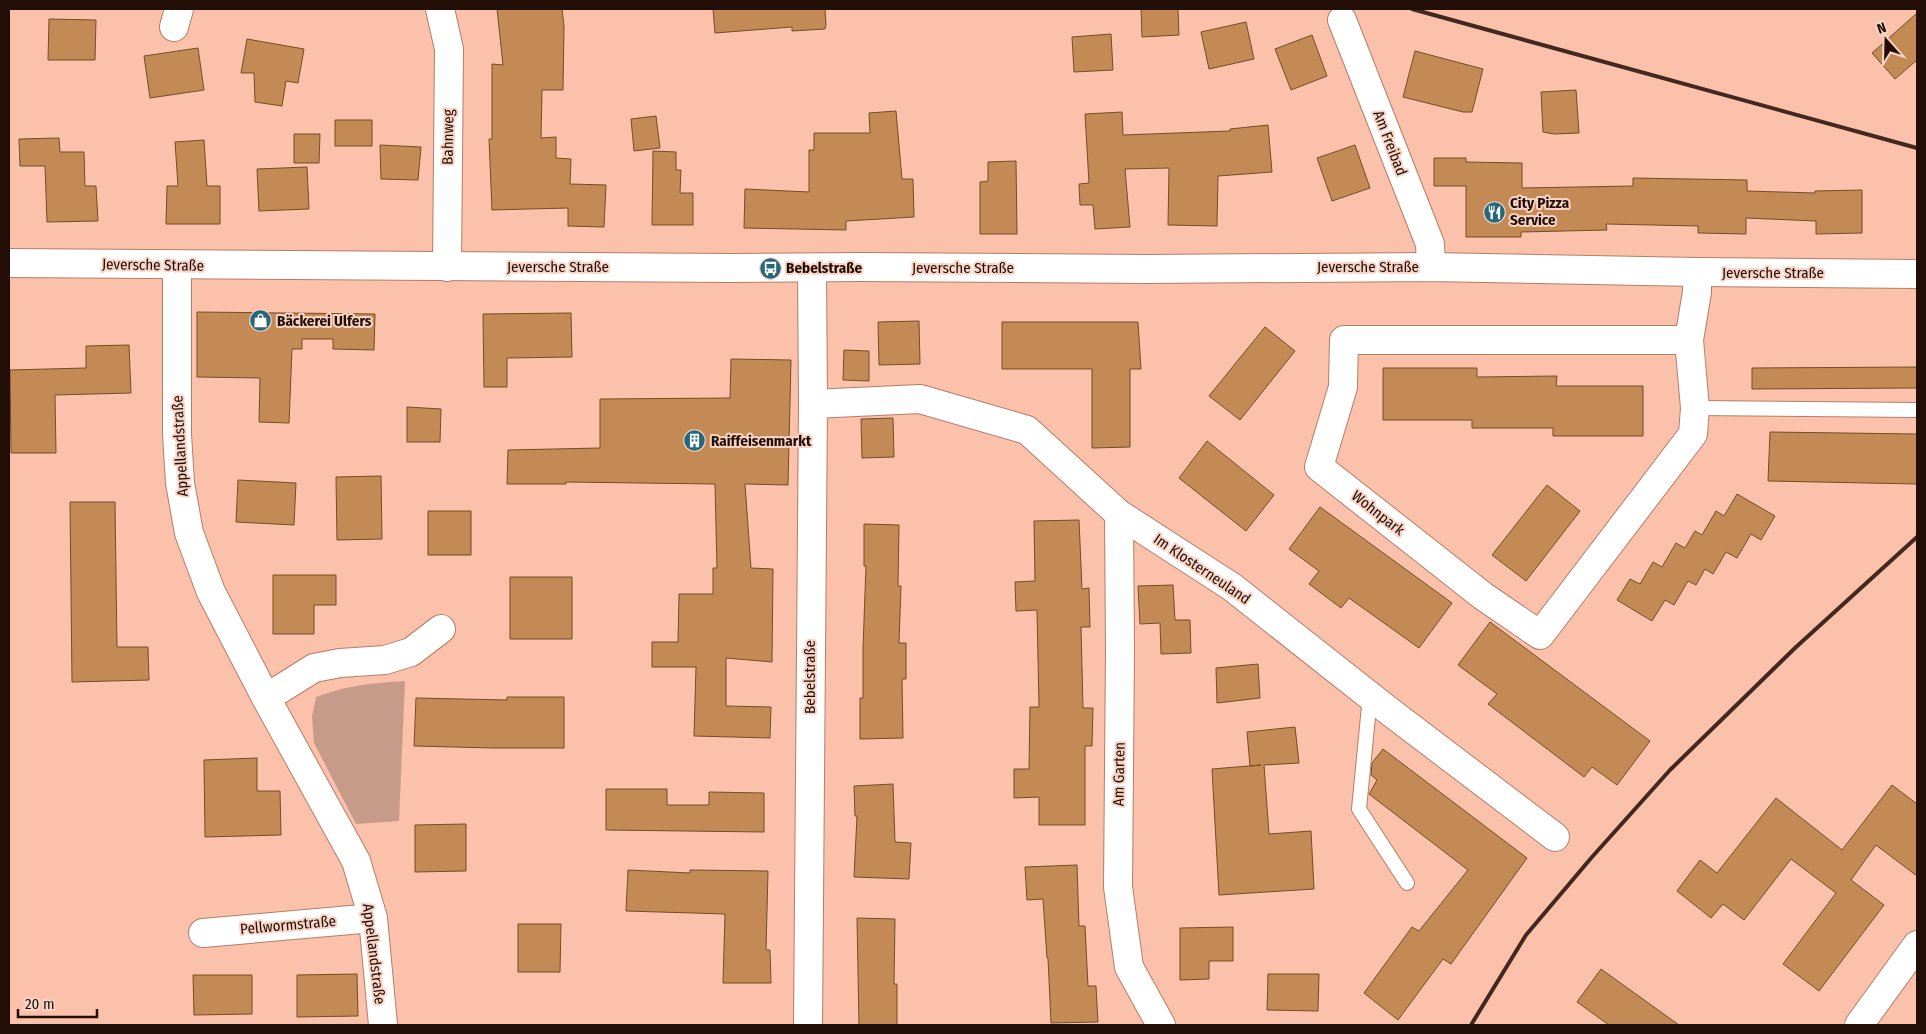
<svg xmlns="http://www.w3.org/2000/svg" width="1926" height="1034" viewBox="0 0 1926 1034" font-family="'Fira Sans Condensed',sans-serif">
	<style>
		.green { fill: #c79b89 }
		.building { fill: #c38a55; stroke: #744d27 }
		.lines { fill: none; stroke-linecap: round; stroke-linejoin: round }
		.service-casing { stroke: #b37e68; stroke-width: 16 }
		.minor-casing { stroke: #b37e68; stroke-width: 30 }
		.tertiary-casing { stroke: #b37e68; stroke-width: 30 }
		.service { stroke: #fff; stroke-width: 14 }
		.minor { stroke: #fff; stroke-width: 28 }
		.tertiary { stroke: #fff; stroke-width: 28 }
		.rail { stroke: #42281e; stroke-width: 4 }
		.labels { text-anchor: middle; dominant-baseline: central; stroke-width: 4; stroke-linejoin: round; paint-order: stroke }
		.street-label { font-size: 15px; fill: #220e06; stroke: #f8d4c6 }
		.poi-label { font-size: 15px; font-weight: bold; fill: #220e06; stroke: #f8d4c6; text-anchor: start }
	</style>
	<rect width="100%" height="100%" fill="#fbc1aa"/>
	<!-- green -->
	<path class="green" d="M 405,681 L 399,821 L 356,824 L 314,743 L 312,717 L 316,697 C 350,685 370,683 405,681 Z"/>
	<!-- building -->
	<path class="building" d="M 497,9 L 562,9 L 564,26 L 563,90 L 542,90 L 541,138 L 556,137 L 556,158 L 571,159 L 570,184 L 606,185 L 604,227 L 568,226 L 568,208 L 492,210 L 489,139 L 492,139 L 492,64 L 503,65 Z
		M 713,9 L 825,9 L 826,25 L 825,29 L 792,31 L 792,27 L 715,33 Z
		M 1141,9 L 1178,9 L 1179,35 L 1142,37 Z
		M 1917,13 L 1917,60 L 1895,79 L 1872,53 Z
		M 49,19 L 96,20 L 95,60 L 48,60 Z
		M 1246,22 L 1254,59 L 1209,69 L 1201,32 Z
		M 1111,34 L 1113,70 L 1074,72 L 1072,37 Z
		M 1312,35 L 1327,76 L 1291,90 L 1275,49 Z
		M 247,39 L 304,49 L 298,83 L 286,81 L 282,106 L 255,102 L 254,73 L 241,73 Z
		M 198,48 L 204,90 L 150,98 L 144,56 Z
		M 1415,51 L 1483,69 L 1472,112 L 1463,112 L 1403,97 Z
		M 1576,90 L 1579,133 L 1554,134 L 1543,132 L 1541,92 Z
		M 896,111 L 902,179 L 913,179 L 914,217 L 846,221 L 846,230 L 744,228 L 745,189 L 809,192 L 809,150 L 814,150 L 814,133 L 870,133 L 869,113 Z
		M 1122,112 L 1123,135 L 1230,131 L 1230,129 L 1268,125 L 1272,172 L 1218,176 L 1217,226 L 1168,225 L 1169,168 L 1125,169 L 1130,227 L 1095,229 L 1093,205 L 1080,205 L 1079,184 L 1089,183 L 1085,114 Z
		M 656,116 L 660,148 L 634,151 L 631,119 Z
		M 335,120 L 372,120 L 372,146 L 335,146 Z
		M 294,134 L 320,134 L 319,163 L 294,163 Z
		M 59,138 L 60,152 L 84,152 L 85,186 L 96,186 L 98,221 L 47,222 L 45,166 L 20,166 L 19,139 Z
		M 204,140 L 207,186 L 220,186 L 220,224 L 166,224 L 167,186 L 178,186 L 175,142 Z
		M 380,145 L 421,147 L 418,180 L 381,179 Z
		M 1355,145 L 1370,188 L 1332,201 L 1317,158 Z
		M 653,151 L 676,152 L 676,170 L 681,170 L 680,193 L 693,193 L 693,225 L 652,225 Z
		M 1434,158 L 1466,158 L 1466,162 L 1522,163 L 1522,188 L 1633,186 L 1633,178 L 1747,180 L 1747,191 L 1815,193 L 1815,191 L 1862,190 L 1862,233 L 1816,234 L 1816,221 L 1746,218 L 1746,234 L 1698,233 L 1698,226 L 1606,224 L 1607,230 L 1521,232 L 1521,237 L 1466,237 L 1466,186 L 1434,186 Z
		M 1016,161 L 1017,234 L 980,234 L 980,182 L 988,181 L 988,162 Z
		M 307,167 L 309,209 L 259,211 L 257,169 Z
		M 197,312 L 375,314 L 374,350 L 333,349 L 333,339 L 302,339 L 302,349 L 292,349 L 289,423 L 259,422 L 260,378 L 197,377 Z
		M 571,313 L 572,357 L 507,358 L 507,387 L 484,387 L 483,314 Z
		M 919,321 L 920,364 L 879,365 L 878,322 Z
		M 1002,322 L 1138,322 L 1141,369 L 1130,369 L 1130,447 L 1092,448 L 1092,369 L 1002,369 Z
		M 1265,327 L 1295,351 L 1240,420 L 1209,396 Z
		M 129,345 L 131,393 L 55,395 L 56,453 L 11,453 L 10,370 L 86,368 L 86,346 Z
		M 844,350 L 869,351 L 869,381 L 843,380 Z
		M 731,359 L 791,360 L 788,485 L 745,484 L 751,568 L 773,569 L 772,662 L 726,658 L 726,706 L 771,707 L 770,738 L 694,736 L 696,667 L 652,667 L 652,642 L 678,642 L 679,594 L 713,594 L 713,568 L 717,568 L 715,484 L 566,482 L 566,484 L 507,484 L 508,450 L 600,448 L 600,399 L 730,398 Z
		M 1917,367 L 1917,388 L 1752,389 L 1752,368 Z
		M 1383,368 L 1477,368 L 1477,377 L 1557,376 L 1556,386 L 1643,386 L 1643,436 L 1553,436 L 1553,428 L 1472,428 L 1472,420 L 1383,420 Z
		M 407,407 L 441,409 L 440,442 L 407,442 Z
		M 893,418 L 894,457 L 862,458 L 861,419 Z
		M 1770,432 L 1917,434 L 1917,484 L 1768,481 Z
		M 1207,441 L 1274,495 L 1246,531 L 1179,478 Z
		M 381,476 L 382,539 L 337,540 L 336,477 Z
		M 238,480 L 296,483 L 294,525 L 236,522 Z
		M 1547,485 L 1580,511 L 1526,581 L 1492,555 Z
		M 1737,494 L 1775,516 L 1761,540 L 1751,534 L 1737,558 L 1726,552 L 1713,574 L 1705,569 L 1696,585 L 1688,581 L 1674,605 L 1665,600 L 1652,621 L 1617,600 L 1630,579 L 1640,584 L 1653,562 L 1662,567 L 1676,543 L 1685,548 L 1695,531 L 1702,535 L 1716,511 L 1724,516 Z
		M 70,502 L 115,502 L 117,647 L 148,647 L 149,680 L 72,682 Z
		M 1320,507 L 1452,603 L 1419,648 L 1349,598 L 1341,608 L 1309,584 L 1319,571 L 1289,549 Z
		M 428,511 L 471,511 L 471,555 L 428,555 Z
		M 1079,520 L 1082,589 L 1089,588 L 1090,627 L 1081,627 L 1083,708 L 1093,708 L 1092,746 L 1085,746 L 1085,825 L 1039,825 L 1039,797 L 1014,798 L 1014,769 L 1029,769 L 1030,707 L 1039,707 L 1037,610 L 1016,611 L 1015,582 L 1035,581 L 1034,521 Z
		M 864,524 L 899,525 L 898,586 L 901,586 L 899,643 L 906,643 L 906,679 L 902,679 L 903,738 L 860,739 L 860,698 L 863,698 L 863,648 L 866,566 L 864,566 Z
		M 273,575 L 336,575 L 336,605 L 314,605 L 314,634 L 273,634 Z
		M 510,577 L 572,577 L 572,639 L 510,639 Z
		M 1173,585 L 1175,620 L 1190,620 L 1191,653 L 1161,654 L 1160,623 L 1140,624 L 1138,586 Z
		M 1490,622 L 1650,741 L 1617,785 L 1592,767 L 1584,777 L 1488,704 L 1497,694 L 1458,665 Z
		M 1258,664 L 1260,698 L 1217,703 L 1216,668 Z
		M 507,697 L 564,697 L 564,748 L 493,748 L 414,746 L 416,698 L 507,700 Z
		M 1295,727 L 1299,763 L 1264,765 L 1269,834 L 1311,831 L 1314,889 L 1219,895 L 1212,769 L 1261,765 L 1250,766 L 1247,732 Z
		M 1383,749 L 1527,858 L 1451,964 L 1443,959 L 1398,1020 L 1364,993 L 1412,927 L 1419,931 L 1468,870 L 1369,794 L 1377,780 L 1371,775 L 1372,763 Z
		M 257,758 L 257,791 L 280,791 L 281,835 L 205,837 L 204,760 Z
		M 893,784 L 895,842 L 911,843 L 909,879 L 854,877 L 857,816 L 855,816 L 854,786 Z
		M 1892,785 L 1917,804 L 1917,876 L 1876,845 L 1851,880 L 1884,905 L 1819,991 L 1783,964 L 1836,893 L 1791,859 L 1744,920 L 1723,904 L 1711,918 L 1677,891 L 1700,860 L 1717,873 L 1776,798 L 1842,850 Z
		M 606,789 L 667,789 L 667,805 L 709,805 L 709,792 L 764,793 L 764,832 L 606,830 Z
		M 466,824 L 466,871 L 415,872 L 415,825 Z
		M 1077,865 L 1079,926 L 1085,926 L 1088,986 L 1096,986 L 1098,1022 L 1051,1023 L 1048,958 L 1047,958 L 1043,899 L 1027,900 L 1025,867 Z
		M 628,870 L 690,873 L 690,870 L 768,871 L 766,950 L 770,950 L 771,983 L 723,983 L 725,914 L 626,911 Z
		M 857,918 L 895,919 L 894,984 L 897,984 L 897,1025 L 859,1025 Z
		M 518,924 L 561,924 L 560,972 L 518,972 Z
		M 1233,927 L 1233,961 L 1209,961 L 1209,979 L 1180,980 L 1180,928 Z
		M 1601,969 L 1679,1025 L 1609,1025 L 1577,1002 Z
		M 357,974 L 358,1016 L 297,1017 L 297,975 Z
		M 1268,974 L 1319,974 L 1318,1011 L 1267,1010 Z
		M 193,975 L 252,975 L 252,1014 L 194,1015 Z"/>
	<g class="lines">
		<defs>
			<path id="service" d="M 1695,408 L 1917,410
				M 1370,696 L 1359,809 L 1407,883"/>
			<path id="minor" d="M 440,9 L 449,49 L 447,267
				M 1342,20 L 1430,244 L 1431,267
				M 174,27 L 179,9
				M 177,265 L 177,434 L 180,483 L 189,533 L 211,592 L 266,698 L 356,861 L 373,918 L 383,1025
				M 1689,340 L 1344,340 L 1343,387 L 1319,467 L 1483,596 L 1540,635 L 1693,434 L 1695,408 L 1689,340 L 1697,292 L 1697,272
				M 813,404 L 920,399 L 1027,430 L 1119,514 L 1232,587 L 1389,711 L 1555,837
				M 1119,514 L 1120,650 L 1118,887 L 1129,967 L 1161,1025
				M 266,698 L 314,668 L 340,663 L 385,660 L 411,652 L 441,629
				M 203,933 L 373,918
				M 808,1025 L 813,404 L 812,268
				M 1859,1025 L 1917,945"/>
			<path id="tertiary" d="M 9,263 L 731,268 L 861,267 L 1147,269 L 1431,267 L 1697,272 L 1917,274"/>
		</defs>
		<!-- service casing -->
		<use href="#service" class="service-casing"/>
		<!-- minor casing -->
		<use href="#minor" class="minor-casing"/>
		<!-- tertiary casing -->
		<use href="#tertiary" class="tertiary-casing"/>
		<!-- service -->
		<use href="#service" class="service"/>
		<!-- minor -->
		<use href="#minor" class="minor"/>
		<!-- tertiary -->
		<use href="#tertiary" class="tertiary"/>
		<!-- rail -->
		<path class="rail" d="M 1412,9 L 1917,148
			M 1471,1025 L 1526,935 L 1592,857 L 1670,770 L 1795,648 L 1917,537"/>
	</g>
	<!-- icons -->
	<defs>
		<symbol id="restaurant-disc" viewBox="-11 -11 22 22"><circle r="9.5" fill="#27677c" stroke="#f8d4c6"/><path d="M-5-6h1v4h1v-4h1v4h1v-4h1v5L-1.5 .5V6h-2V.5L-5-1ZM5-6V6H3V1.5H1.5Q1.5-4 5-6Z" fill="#fff"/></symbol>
		<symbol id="bus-disc" viewBox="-11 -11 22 22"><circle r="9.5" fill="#27677c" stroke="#f8d4c6"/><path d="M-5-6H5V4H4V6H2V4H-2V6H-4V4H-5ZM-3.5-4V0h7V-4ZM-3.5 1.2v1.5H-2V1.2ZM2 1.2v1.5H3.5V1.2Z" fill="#fff"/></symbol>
		<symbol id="shop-disc" viewBox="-11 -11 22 22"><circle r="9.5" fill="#27677c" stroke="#f8d4c6"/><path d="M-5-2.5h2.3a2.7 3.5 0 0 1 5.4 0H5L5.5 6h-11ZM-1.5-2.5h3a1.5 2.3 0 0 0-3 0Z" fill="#fff"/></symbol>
		<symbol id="building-disc" viewBox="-11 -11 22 22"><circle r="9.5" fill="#27677c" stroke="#f8d4c6"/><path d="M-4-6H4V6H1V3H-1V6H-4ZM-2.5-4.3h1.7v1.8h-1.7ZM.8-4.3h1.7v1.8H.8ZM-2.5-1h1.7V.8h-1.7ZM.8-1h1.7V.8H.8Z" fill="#fff"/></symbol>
	</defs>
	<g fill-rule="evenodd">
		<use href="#restaurant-disc" x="1482" y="200" width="25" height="25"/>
		<use href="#bus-disc" x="758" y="256" width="25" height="25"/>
		<use href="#shop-disc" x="248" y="308" width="25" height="25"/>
		<use href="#building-disc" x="682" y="428" width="25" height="25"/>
	</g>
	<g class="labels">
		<!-- street labels -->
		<g class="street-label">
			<text transform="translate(448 137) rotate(-89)">Bahnweg</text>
			<text transform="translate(1390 143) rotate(69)">Am Freibad</text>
			<text transform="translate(153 265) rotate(1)">Jeversche Straße</text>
			<text x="558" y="267">Jeversche Straße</text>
			<text x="1368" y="267">Jeversche Straße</text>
			<text x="963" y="268">Jeversche Straße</text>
			<text x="1773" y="273">Jeversche Straße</text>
			<text transform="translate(180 446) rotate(-93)">Appellandstraße</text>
			<text transform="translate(1378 513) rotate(38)">Wohnpark</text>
			<text transform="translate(1202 569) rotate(34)">Im Klosterneuland</text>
			<text transform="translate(810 677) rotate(-90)">Bebelstraße</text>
			<text transform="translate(1119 774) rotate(-89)">Am Garten</text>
			<text transform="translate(288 925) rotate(-5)">Pellwormstraße</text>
			<text transform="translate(374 954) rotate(83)">Appellandstraße</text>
		</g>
		<!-- poi labels -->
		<g class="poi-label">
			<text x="1510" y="203">City Pizza<tspan x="1510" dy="17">Service</tspan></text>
			<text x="786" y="268">Bebelstraße</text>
			<text x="277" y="321">Bäckerei Ulfers</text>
			<text x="711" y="441">Raiffeisenmarkt</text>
		</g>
	</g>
	<!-- border -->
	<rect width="1926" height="1034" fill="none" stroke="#220e06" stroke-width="20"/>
	<!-- north arrow -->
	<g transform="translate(1886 40) rotate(340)" stroke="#f8d4c6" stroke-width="4" paint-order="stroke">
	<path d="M0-4L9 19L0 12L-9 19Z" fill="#220e06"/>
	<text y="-8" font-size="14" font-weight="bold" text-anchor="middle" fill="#220e06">N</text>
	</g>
	<!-- scale -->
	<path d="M18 1009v8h79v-8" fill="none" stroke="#220e06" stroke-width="2.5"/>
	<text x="25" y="1009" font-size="15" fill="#220e06" stroke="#f8d4c6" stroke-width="4" paint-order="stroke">20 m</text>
</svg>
